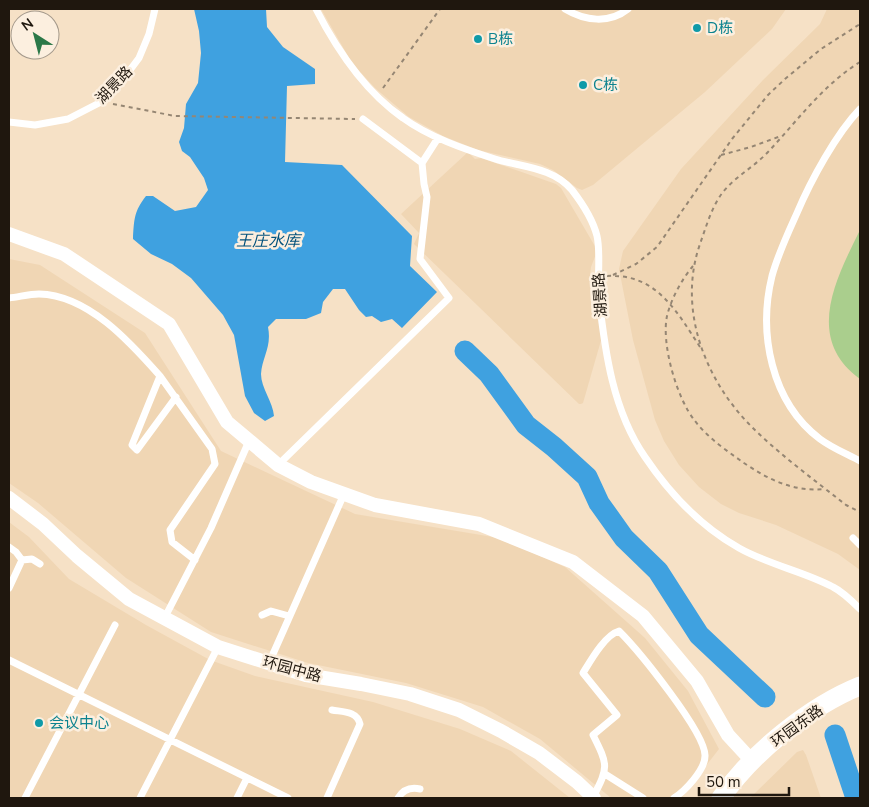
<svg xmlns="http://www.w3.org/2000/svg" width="869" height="807" viewBox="0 0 869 807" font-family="'Nunito Sans','Noto Sans SC',sans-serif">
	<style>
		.built { fill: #f0d6b4 }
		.green { fill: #aace8d }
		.water { fill: #3fa1e0 }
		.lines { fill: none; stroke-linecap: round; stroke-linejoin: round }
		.river { stroke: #3fa1e0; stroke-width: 21 }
		.path { stroke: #958673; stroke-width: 2; stroke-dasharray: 4 4; stroke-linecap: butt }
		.lane { stroke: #fff; stroke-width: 7 }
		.street { stroke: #fff; stroke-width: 14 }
		.secondary { stroke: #fff; stroke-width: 19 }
		.culture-dot { fill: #0f9aa8; stroke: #fcefdf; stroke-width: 2 }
		.labels { text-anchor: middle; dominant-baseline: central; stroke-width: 5; stroke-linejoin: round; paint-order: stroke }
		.culture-label { font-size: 15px; fill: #0d838f; stroke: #fcefdf; text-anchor: start }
		.street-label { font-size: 15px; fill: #1f170e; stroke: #fcefdf }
		.water-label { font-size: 16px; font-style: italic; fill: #03527c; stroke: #fcefdf }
	</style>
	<rect width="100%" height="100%" fill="#f6e1c6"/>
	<!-- built -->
	<path class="built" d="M 321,9 L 786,9 L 772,29 L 705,92 L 593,185 L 582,190 L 577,188 L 553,170 L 540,164 L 478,150 L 443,136 L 409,117 L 375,88 L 352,63 Z
		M 827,9 L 860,9 L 860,570 L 838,554 L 776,525 L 739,513 L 721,504 L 699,487 L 679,465 L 664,441 L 655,420 L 633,340 L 619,269 L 623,251 L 681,169 L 763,80 L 820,24 Z
		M 468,152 L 475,159 L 481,158 L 556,184 L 561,188 L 596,248 L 596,254 L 591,267 L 590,275 L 602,330 L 602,337 L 583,403 L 581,404 L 579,404 L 414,244 L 419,233 L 401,214 Z
		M 9,259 L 40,265 L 145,333 L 221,451 L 355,514 L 499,538 L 565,567 L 645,638 L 688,691 L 719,749 L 681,798 L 611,798 L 540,739 L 483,707 L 406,683 L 308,663 L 211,632 L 126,578 L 38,503 L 9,483 Z
		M 9,522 L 29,537 L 69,579 L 146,625 L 210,660 L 255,676 L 373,702 L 460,729 L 511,751 L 570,798 L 9,798 Z
		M 803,750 L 806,755 L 821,798 L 750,798 L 797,752 Z"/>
	<!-- green -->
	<path class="green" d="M 860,230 L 860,379 C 804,338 836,279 860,230 Z"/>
	<!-- water -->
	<path class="water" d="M 194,9 L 266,9 L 267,27 L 283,47 L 315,69 L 315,84 L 287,86 L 285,162 L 342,165 L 412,236 L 410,266 L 437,292 L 402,328 L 392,319 L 381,322 L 372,316 L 366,317 L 359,310 L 345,289 L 333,289 L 323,302 L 321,313 L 306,319 L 276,319 L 268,327 C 272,347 262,357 261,374 C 261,388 273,402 274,416 L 265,421 L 254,413 L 245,396 L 234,335 L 223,315 L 191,278 L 172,264 L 151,254 L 133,239 C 134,220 134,211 146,196 L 153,196 L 175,211 L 196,207 L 208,190 L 204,178 L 190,157 L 182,151 L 179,142 L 184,128 L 186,104 L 198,83 L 201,53 L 199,31 Z"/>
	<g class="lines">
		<!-- river -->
		<path class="river" d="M 465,351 L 489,374 L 526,425 L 554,447 L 587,477 L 599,503 L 624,538 L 658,571 L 699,635 L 765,697
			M 835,735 L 856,798"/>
		<!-- path -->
		<path class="path" d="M 860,62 C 823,85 798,120 768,152 C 754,167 736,176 723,192 C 712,206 706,227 700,244 C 678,307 703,375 747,422 C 776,452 813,479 846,505 L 860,512
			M 383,88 L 440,9
			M 113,104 L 175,116 L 355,119
			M 721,155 L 751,147 L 781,136
			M 693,266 C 682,279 671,299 667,316 C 661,344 677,399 695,421 C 708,438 727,451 744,463 C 769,480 794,492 825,489
			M 613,275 L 636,264 L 657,247 L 732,139 L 768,95 L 785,79 L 821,49 L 860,24
			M 607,276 C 658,273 678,314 702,350"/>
		<!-- lane -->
		<path class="lane" d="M 316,9 C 337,50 364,91 403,118 C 429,137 464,149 495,159 C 521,167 553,167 572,190 C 582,203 593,220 597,236 C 601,253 597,280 599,298 C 605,352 613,411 645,457 C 670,494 700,526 739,548 C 769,565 803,571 833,587 C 843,592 852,601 860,609
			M 565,9 C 585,21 609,24 628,9
			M 860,109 C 836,134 811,180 797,213 C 788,233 778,254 772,276 C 758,333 771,402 820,439 C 832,448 847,454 860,461
			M 9,122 L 35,125 L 68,119 L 101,102 L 121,82 L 139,58 L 149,34 L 155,9
			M 422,163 L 438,138
			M 9,298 C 19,297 29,294 39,294 C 88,295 130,342 160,376
			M 176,397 L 137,450 L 132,445 L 160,376 L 212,449 L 215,464 L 170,530 L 172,542 L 195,560
			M 278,465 L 449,298 L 420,259 L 427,197 L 424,184 L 422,163 L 363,119
			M 853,538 L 860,545
			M 9,547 L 16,552 L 22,560 L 9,588
			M 22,560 L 32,559 L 40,564
			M 262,615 L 271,611 L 289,616
			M 164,619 L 211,528 L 249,441
			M 9,660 L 288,798
			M 269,663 L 344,494
			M 605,774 L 643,798
			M 593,797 C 609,767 608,765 593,735 L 617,715 L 583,673 C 591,660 605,635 619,631 C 638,650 706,733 705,756 C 705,770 685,791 674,798
			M 25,798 L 115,625
			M 140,798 L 218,647
			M 237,798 L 247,778
			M 327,798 L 360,724 C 357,711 343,712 332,710
			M 398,798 C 403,790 411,787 420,789"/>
		<!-- street -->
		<path class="street" d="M 9,234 L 64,254 L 169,324 L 227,422 L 278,465 L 311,482 L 375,505 L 479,524 L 573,562 L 643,616 L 697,681 L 728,735 L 752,761
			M 9,498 L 43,524 L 77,556 L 129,599 L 218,647 L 306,675 L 361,684 L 410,694 L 459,710 L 501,731 L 539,753 L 577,782 L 594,798"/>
		<!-- secondary -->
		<path class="secondary" d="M 721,798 C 752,753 810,706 860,686"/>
	</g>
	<!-- markers -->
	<g class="culture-dot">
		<circle cx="697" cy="28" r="5"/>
		<circle cx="478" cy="39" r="5"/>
		<circle cx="583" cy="85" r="5"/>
		<circle cx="39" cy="723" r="5"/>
	</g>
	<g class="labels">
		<!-- culture labels -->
		<g class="culture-label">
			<text x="707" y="28">D栋</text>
			<text x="488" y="39">B栋</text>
			<text x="593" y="85">C栋</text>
			<text x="49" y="723">会议中心</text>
		</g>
		<!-- street labels -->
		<g class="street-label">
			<text transform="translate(114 85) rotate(-46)">湖景路</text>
			<text transform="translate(600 295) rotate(-94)">湖景路</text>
			<text transform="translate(292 669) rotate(15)">环园中路</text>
			<text transform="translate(797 726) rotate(-36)">环园东路</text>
		</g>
		<!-- water labels -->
		<g class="water-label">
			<text x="268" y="241">王庄水库</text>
		</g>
	</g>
	<!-- border -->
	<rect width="869" height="807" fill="none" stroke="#1f170e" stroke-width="20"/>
	<!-- north arrow -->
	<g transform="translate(35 35) rotate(324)"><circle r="24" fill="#fcefdf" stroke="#a4998b"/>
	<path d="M0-4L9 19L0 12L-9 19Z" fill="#2b7848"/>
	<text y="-8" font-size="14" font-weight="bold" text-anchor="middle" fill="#1f170e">N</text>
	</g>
	<!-- scale -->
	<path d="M699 787v8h90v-8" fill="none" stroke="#1f170e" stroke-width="2.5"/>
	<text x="706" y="787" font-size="15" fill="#1f170e" stroke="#fcefdf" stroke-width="4" paint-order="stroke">50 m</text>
</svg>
